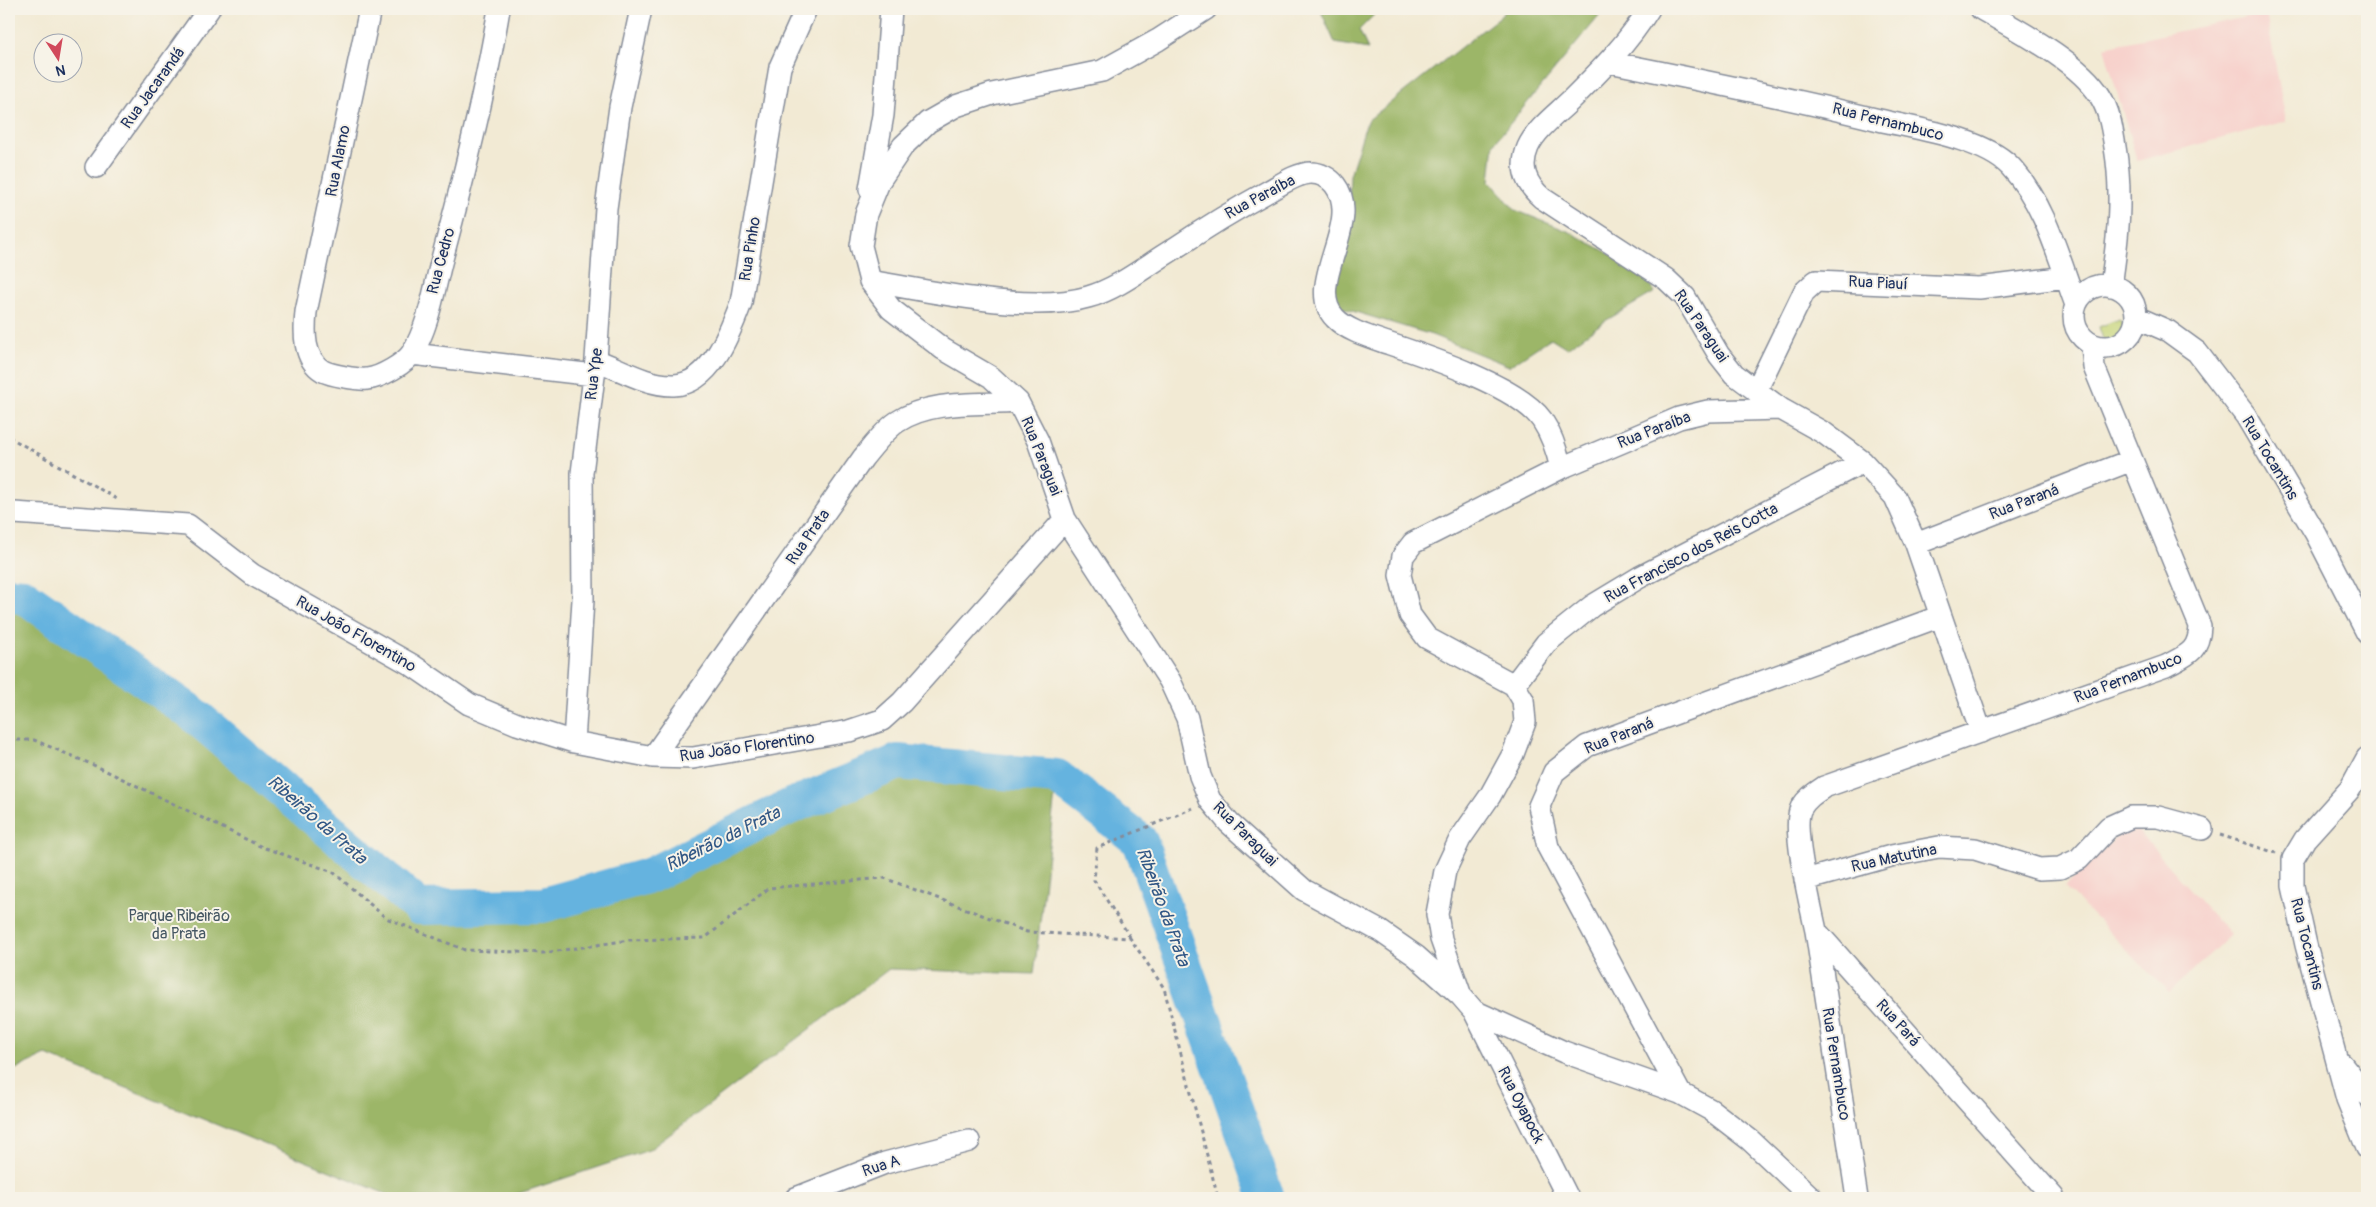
<svg xmlns="http://www.w3.org/2000/svg" width="2376" height="1207" viewBox="0 0 2376 1207" font-family="Pangolin,sans-serif">
	<style>
		.built { fill: #f7d0cb }
		.green { fill: #c5d476; stroke: #70826a }
		.forest { fill: #9cb667; stroke: #5c7262 }
		.lines { fill: none; stroke-linecap: round; stroke-linejoin: round }
		.river { stroke: #65b3df; stroke-width: 36 }
		.minor-casing { stroke: #868c99; stroke-width: 24 }
		.path { stroke: #868c99; stroke-width: 3; stroke-dasharray: 4 4; stroke-linecap: butt }
		.minor { stroke: #fff; stroke-width: 21 }
		.labels { text-anchor: middle; dominant-baseline: central; stroke-width: 4; stroke-linejoin: round; paint-order: stroke }
		.street-label { font-size: 16px; fill: #1b2f5e; stroke: #f7f3e8 }
		.park-label { font-size: 16px; fill: #465864; stroke: #f7f3e8 }
		.water-label { font-size: 18px; font-style: italic; fill: #315785; stroke: #f7f3e8 }
	</style>
	<rect width="100%" height="100%" fill="#f7f3e8"/>
	<filter id="ink" filterUnits="userSpaceOnUse"><feTurbulence type="fractalNoise" baseFrequency=".02" numOctaves="2"/><feDisplacementMap in="SourceGraphic" scale="10" xChannelSelector="R" yChannelSelector="G"/><feConvolveMatrix kernelMatrix="1 2 1 2 8 2 1 2 1" color-interpolation-filters="sRGB"/></filter>
	<filter id="wash" filterUnits="userSpaceOnUse"><feTurbulence type="fractalNoise" baseFrequency=".0096" numOctaves="4" result="noise"/><feDisplacementMap in="SourceGraphic" scale="20" xChannelSelector="R" yChannelSelector="G"/><feGaussianBlur stdDeviation="1.12" result="paint"/><feColorMatrix in="noise" values="0 0 0 0 0 0 0 0 0 0 0 0 0 0 0 0 0 1.4 0 .05"/><feComposite in="paint" operator="in"/></filter>
	<g filter="url(#wash)">
		<rect width="100%" height="100%" fill="#f2ead4"/>
		<!-- built -->
		<path class="built" d="M 2266,13 L 2286,121 L 2137,161 L 2104,47 Z
			M 2131,823 L 2230,935 L 2169,993 L 2065,887 Z"/>
		<!-- green -->
		<path class="green" d="M 2119,319 L 2129,332 L 2126,345 L 2115,353 L 2108,354 L 2099,327 Z"/>
		<!-- forest -->
		<path class="forest" d="M 1320,9 L 1380,9 L 1359,30 L 1368,49 L 1335,43 Z
			M 1505,9 L 1605,9 L 1494,143 L 1490,181 L 1515,210 L 1570,232 L 1637,269 L 1655,292 L 1605,321 L 1567,348 L 1551,338 L 1509,366 L 1432,335 L 1339,307 L 1333,290 L 1348,220 L 1350,175 L 1367,121 L 1502,15 Z
			M 9,595 L 24,596 L 192,713 L 419,907 L 543,905 L 651,875 L 789,807 L 898,762 L 1057,777 L 1034,974 L 889,969 L 649,1150 L 505,1198 L 396,1198 L 46,1055 L 9,1072 Z"/>
		<g class="lines">
			<!-- river -->
			<path class="river" d="M 9,595 L 24,596 L 192,713 L 419,907 L 543,905 L 651,875 L 789,807 L 898,762 L 1057,777 L 1140,841 L 1267,1198"/>
		</g>
	</g>
	<g filter="url(#ink)">
		<g class="lines">
			<defs>
				<path id="minor" d="M 370,9 L 306,312 C 304,332 303,359 323,371 C 331,375 358,380 367,379 C 380,378 406,363 412,353 C 429,326 434,289 442,259 C 464,177 485,94 499,9
					M 1206,9 L 1158,40 L 1102,71 L 992,94 L 956,106 L 928,122 L 903,146 L 880,180 L 866,214 L 861,246 L 870,281 L 891,309 L 943,349 L 991,377 L 1018,402 L 1038,441 L 1065,519 L 1170,681 L 1187,718 L 1200,776 L 1210,800 L 1229,823 L 1304,890 L 1380,931 L 1416,956 L 1461,996
					M 1649,9 C 1628,43 1600,71 1572,99 C 1558,113 1536,129 1528,147 C 1519,168 1526,184 1542,198 L 1666,279 L 1685,297 L 1719,355 L 1734,374 L 1781,409 L 1824,433 L 1863,462 L 1895,497 L 1916,544 L 1981,732
					M 1981,9 C 2017,30 2078,61 2100,96 C 2110,112 2112,129 2115,147 C 2123,195 2118,238 2111,286
					M 1609,62 C 1700,80 1790,98 1879,120 C 1917,129 1982,138 2010,166 C 2045,203 2059,259 2076,305
					M 96,167 L 209,9
					M 870,189 L 883,115 L 891,9
					M 870,281 C 929,291 1031,314 1088,297 C 1117,289 1143,268 1169,252 C 1202,230 1234,210 1269,191 C 1280,185 1297,173 1311,173 C 1320,173 1330,178 1335,185 C 1364,222 1303,285 1335,318 C 1347,331 1373,338 1390,344 C 1429,357 1519,387 1542,420 C 1552,435 1557,451 1561,468
					M2074 316a31 31 0 1 1 62 0a31 31 0 1 1-62 0Z
					M 2136,317 L 2168,331 L 2197,352 L 2246,416 L 2316,534 L 2367,633
					M 412,354 L 594,375
					M 596,360 C 620,369 648,386 674,385 C 711,384 730,332 741,303 L 780,67 L 806,9
					M 1756,391 L 1804,292 L 1816,281 L 1979,288 L 2066,277
					M 1781,409 L 1708,411 L 1679,418 L 1561,468 L 1413,543 L 1403,556 L 1400,575 L 1410,615 L 1427,638 L 1514,685 L 1523,700 L 1525,722 L 1513,754 L 1490,796 L 1460,839 L 1445,871 L 1437,914 L 1441,939 L 1461,996 L 1474,1011 L 1564,1052 L 1680,1093 L 1711,1110 L 1750,1140 L 1812,1198
					M 14,513 L 188,525 L 253,575 L 412,665 L 469,704 L 517,724 L 574,742 L 653,757 L 693,758 L 849,731 L 882,720 L 902,702 L 1065,519
					M 1916,544 L 2132,460
					M 1514,685 L 1546,643 L 1592,606 L 1640,577 L 1863,462
					M 574,742 L 583,600 L 582,473 L 596,360 L 606,208 L 620,107 L 641,9
					M 653,757 L 863,458 C 873,446 884,431 897,422 C 931,399 980,405 1018,402
					M 2367,758 L 2350,789 L 2305,839 L 2293,859 L 2293,886 L 2306,945 L 2347,1099 L 2367,1148
					M 1805,880 L 1891,856 L 1939,847 L 1975,849 L 2039,869 L 2060,868 L 2079,859 L 2109,827 L 2131,817 L 2158,817 L 2202,829
					M 1816,931 L 1857,1198
					M 1474,1011 L 1568,1198
					M 2342,1064 L 2367,1095
					M 1680,1093 L 1548,847 L 1539,806 L 1554,772 L 1587,746 L 1941,616
					M 796,1198 L 885,1163 L 969,1141
					M 2054,1198 L 1816,931 C 1811,907 1791,827 1801,808 C 1807,798 1815,793 1824,787 L 2166,666 C 2187,655 2199,652 2200,626 L 2094,367 L 2092,345"/>
			</defs>
			<!-- minor casing -->
			<use href="#minor" class="minor-casing"/>
			<!-- path -->
			<path class="path" d="M 9,437 L 117,499
				M 9,740 L 34,740 L 98,767 L 262,847 L 333,872 L 386,918 L 465,950 L 544,953 L 629,940 L 705,938 L 769,888 L 884,878 L 1027,932 L 1130,938 L 1164,988 L 1218,1198
				M 2220,835 L 2276,853
				M 1130,937 L 1094,880 L 1097,848 L 1193,808"/>
			<!-- minor -->
			<use href="#minor" class="minor"/>
		</g>
	</g>
	<g class="labels">
		<!-- street labels -->
		<g class="street-label">
			<text transform="translate(153 88) rotate(-54)">Rua Jacarandá</text>
			<text transform="translate(1888 122) rotate(14)">Rua Pernambuco</text>
			<text transform="translate(338 161) rotate(-79)">Rua Alamo</text>
			<text transform="translate(1260 197) rotate(-28)">Rua Paraíba</text>
			<text transform="translate(750 249) rotate(-81)">Rua Pinho</text>
			<text transform="translate(441 261) rotate(-75)">Rua Cedro</text>
			<text transform="translate(1878 283) rotate(3)">Rua Piauí</text>
			<text transform="translate(1701 326) rotate(56)">Rua Paraguai</text>
			<text transform="translate(594 374) rotate(-83)">Rua Ype</text>
			<text transform="translate(1654 430) rotate(-21)">Rua Paraíba</text>
			<text transform="translate(1041 456) rotate(68)">Rua Paraguai</text>
			<text transform="translate(2270 458) rotate(59)">Rua Tocantins</text>
			<text transform="translate(2024 502) rotate(-21)">Rua Paraná</text>
			<text transform="translate(808 537) rotate(-55)">Rua Prata</text>
			<text transform="translate(1691 553) rotate(-28)">Rua Francisco dos Reis Cotta</text>
			<text transform="translate(356 634) rotate(30)">Rua João Florentino</text>
			<text transform="translate(2128 678) rotate(-21)">Rua Pernambuco</text>
			<text transform="translate(1619 736) rotate(-22)">Rua Paraná</text>
			<text transform="translate(747 747) rotate(-8)">Rua João Florentino</text>
			<text transform="translate(1245 834) rotate(45)">Rua Paraguai</text>
			<text transform="translate(1894 858) rotate(-12)">Rua Matutina</text>
			<text transform="translate(2307 944) rotate(76)">Rua Tocantins</text>
			<text transform="translate(1898 1023) rotate(48)">Rua Pará</text>
			<text transform="translate(1836 1064) rotate(81)">Rua Pernambuco</text>
			<text transform="translate(1521 1105) rotate(63)">Rua Oyapock</text>
			<text transform="translate(881 1166) rotate(-18)">Rua A</text>
		</g>
		<!-- park labels -->
		<g class="park-label">
			<text x="179" y="916">Parque Ribeirão<tspan x="179" dy="18">da Prata</tspan></text>
		</g>
		<!-- water labels -->
		<g class="water-label">
			<text transform="translate(317 820) rotate(41)">Ribeirão da Prata</text>
			<text transform="translate(723 839) rotate(-26)">Ribeirão da Prata</text>
			<text transform="translate(1163 907) rotate(70)">Ribeirão da Prata</text>
		</g>
	</g>
	<!-- margin -->
	<rect width="2376" height="1207" fill="none" stroke="#f7f3e8" stroke-width="30"/>
	<!-- north arrow -->
	<g transform="translate(58 58) rotate(168)"><circle r="24" fill="#f7f3e8" stroke="#9fa5b1"/>
	<path d="M0-4L9 19L0 12L-9 19Z" fill="#d1495b"/>
	<text y="-8" font-size="14" font-weight="bold" text-anchor="middle" fill="#1b2f5e">N</text>
	</g>
</svg>
